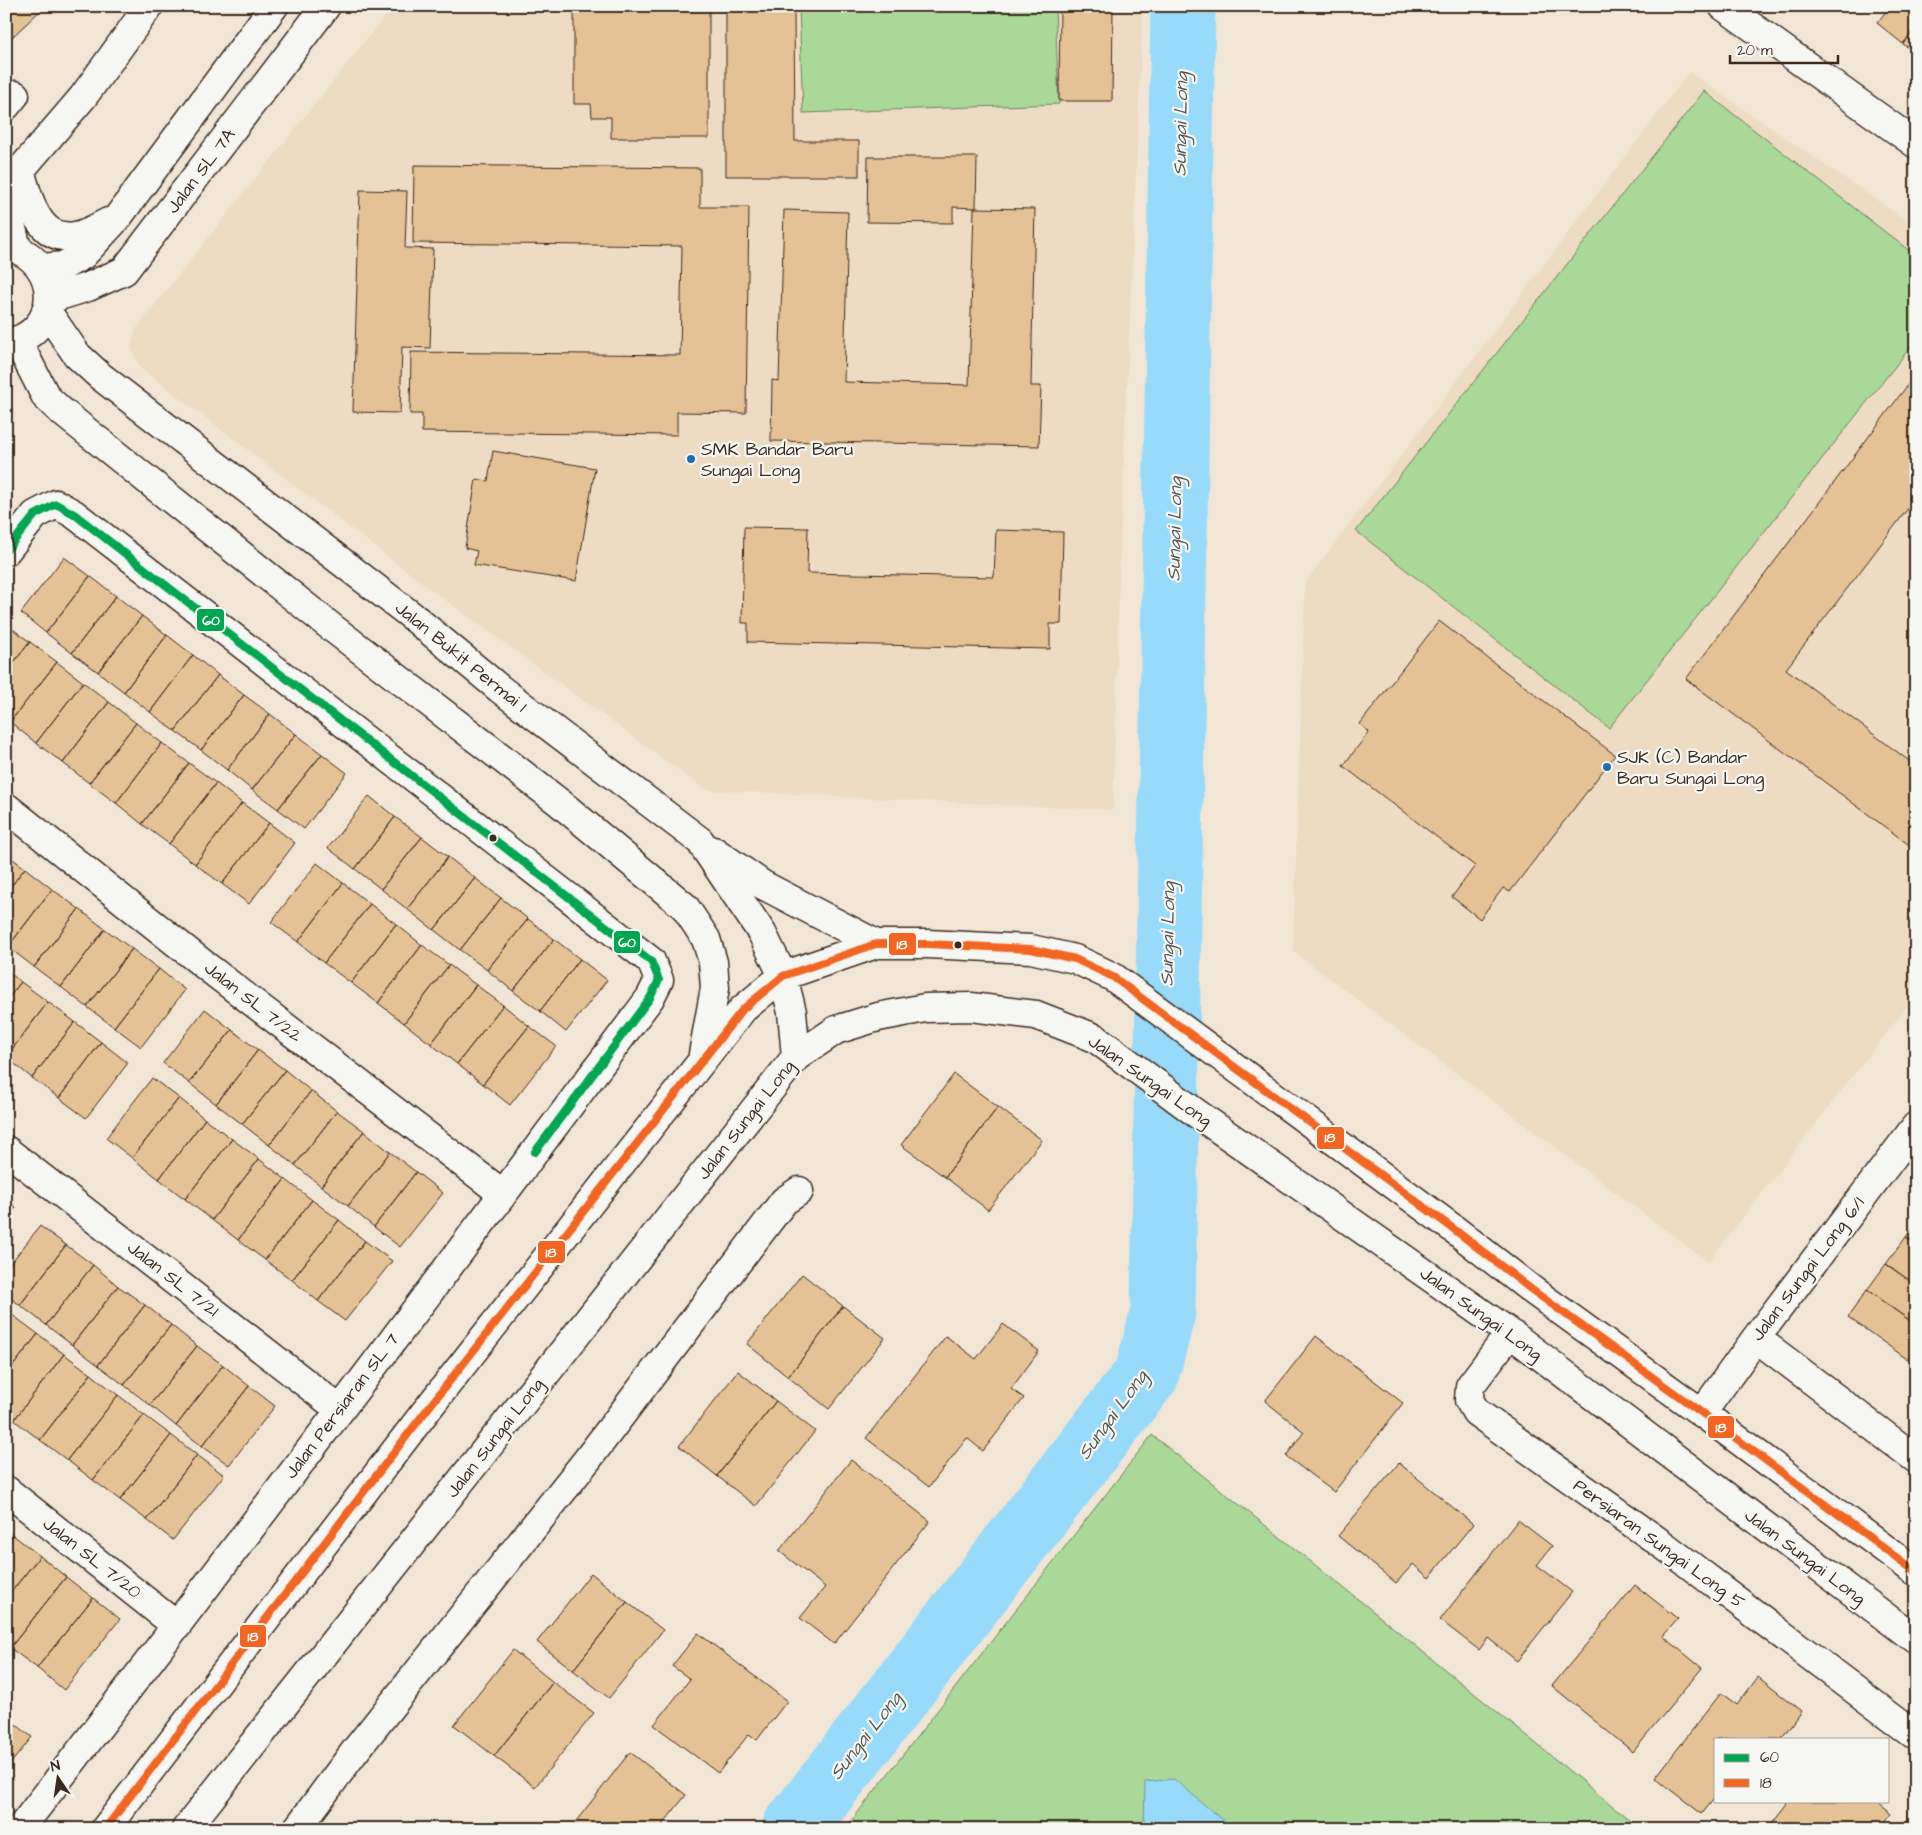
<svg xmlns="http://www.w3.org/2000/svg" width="1922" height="1835" viewBox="0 0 1922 1835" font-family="'Architects Daughter',sans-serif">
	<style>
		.built { fill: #eddbc3 }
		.green { fill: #a9d898; stroke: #72815b }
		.water { fill: #98dafa; stroke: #7394a2 }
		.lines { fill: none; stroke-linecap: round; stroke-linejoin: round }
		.river { stroke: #98dafa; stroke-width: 65 }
		.building { fill: #e5c296; stroke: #3b2a1e }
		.minor-casing { stroke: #3b2a1e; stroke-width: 31 }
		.minor { stroke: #f6f6f2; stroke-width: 28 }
		.bus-1-casing { stroke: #f6f6f2; stroke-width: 11 }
		.bus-2-casing { stroke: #f6f6f2; stroke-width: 11 }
		.bus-1 { stroke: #00a651; stroke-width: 8 }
		.bus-2 { stroke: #f26522; stroke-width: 8 }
		.poi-dot { fill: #1f6fb2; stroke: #f6f6f2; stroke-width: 2 }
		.bus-dot { fill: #3b2a1e; stroke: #f6f6f2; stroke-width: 2 }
		.labels { text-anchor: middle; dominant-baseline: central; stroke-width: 4.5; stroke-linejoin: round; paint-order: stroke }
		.street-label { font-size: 18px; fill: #3b2a1e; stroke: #f6f6f2 }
		.poi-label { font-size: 18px; fill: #3b2a1e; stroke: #f6f6f2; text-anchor: start }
		.water-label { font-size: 19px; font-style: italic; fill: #525655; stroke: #f6f6f2 }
		.line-badge { stroke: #f6f6f2; stroke-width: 2 }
		.badge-label { font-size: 14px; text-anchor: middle; font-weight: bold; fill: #fff }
	</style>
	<rect width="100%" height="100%" fill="#f1e6d6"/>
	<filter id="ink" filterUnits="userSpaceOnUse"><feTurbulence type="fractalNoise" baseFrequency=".02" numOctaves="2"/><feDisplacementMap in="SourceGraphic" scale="10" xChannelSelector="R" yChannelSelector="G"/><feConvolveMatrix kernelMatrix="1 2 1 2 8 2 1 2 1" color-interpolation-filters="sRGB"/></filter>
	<g filter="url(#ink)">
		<!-- built -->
		<path class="built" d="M 393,6 L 1143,6 L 1120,549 L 1113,810 L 706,790 L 433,591 L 140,368 L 131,348 L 135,330 Z
			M 1689,72 L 1916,227 L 1916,995 L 1708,1262 L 1293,951 L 1305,583 Z"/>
		<!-- green -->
		<path class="green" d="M 799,6 L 1055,6 L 1059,104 L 803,113 Z
			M 1704,91 L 1916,256 L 1916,340 L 1609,728 L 1356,531 Z
			M 1152,1435 L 1379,1616 L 1641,1829 L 845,1829 Z"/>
		<!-- water -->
		<path class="water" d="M 1174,1779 L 1227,1824 L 1230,1829 L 1144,1829 L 1145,1782 Z"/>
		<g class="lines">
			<!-- river -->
			<path class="river" d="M 794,1829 L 1147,1374 L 1163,1312 L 1183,6"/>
		</g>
		<!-- building -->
		<path class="building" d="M 7,6 L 45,6 L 8,41 Z
			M 600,6 L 709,6 L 709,138 L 611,138 L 611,117 L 592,117 L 591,104 L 574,104 L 574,11 L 599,11 Z
			M 1060,6 L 1113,6 L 1112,101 L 1059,101 Z
			M 1890,6 L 1916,6 L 1916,27 L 1903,44 L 1877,23 Z
			M 726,10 L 794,10 L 795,141 L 859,141 L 859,176 L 726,176 Z
			M 1916,27 L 1916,53 L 1903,44 Z
			M 868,157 L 977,157 L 976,208 L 953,207 L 953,223 L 867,222 Z
			M 414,165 L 700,168 L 700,207 L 749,207 L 746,413 L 677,412 L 677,435 L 422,432 L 422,414 L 410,414 L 411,352 L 680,355 L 682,246 L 413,243 Z
			M 360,190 L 407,191 L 405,248 L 433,249 L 430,348 L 402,347 L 400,413 L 353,412 Z
			M 974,208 L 1035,209 L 1031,386 L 1041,386 L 1039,446 L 771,441 L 772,380 L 779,381 L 784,210 L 848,212 L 844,382 L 969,385 Z
			M 1916,374 L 1916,498 L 1786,669 L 1916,766 L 1916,850 L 1686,679 Z
			M 493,451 L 595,468 L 576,581 L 474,565 L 477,551 L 465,548 L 476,479 L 488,481 Z
			M 744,527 L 808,528 L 807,573 L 994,577 L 996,530 L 1063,532 L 1061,624 L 1050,624 L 1050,649 L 748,642 L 748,623 L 742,623 Z
			M 64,557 L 90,576 L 46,633 L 21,613 Z
			M 90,576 L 116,596 L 72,653 L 46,633 Z
			M 116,596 L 142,616 L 98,672 L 72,653 Z
			M 142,616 L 167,635 L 124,692 L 98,672 Z
			M 1439,621 L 1615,755 L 1510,892 L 1503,888 L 1480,919 L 1452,897 L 1475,866 L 1343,766 L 1369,732 L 1360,724 Z
			M 6,624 L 30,642 L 6,672 Z
			M 167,635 L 193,655 L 150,712 L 124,692 Z
			M 30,642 L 57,662 L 10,722 L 6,720 L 6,672 Z
			M 193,655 L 218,675 L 175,731 L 150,712 Z
			M 57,662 L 83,682 L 36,743 L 10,722 Z
			M 218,675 L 244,695 L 201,750 L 175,731 Z
			M 83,682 L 109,702 L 63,763 L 36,743 Z
			M 244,695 L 270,714 L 227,770 L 201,750 Z
			M 109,702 L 136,723 L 89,783 L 63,763 Z
			M 270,714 L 296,734 L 252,790 L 227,770 Z
			M 136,723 L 162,743 L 116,803 L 89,783 Z
			M 296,734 L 322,754 L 278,809 L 252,790 Z
			M 162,743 L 189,763 L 142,824 L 116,803 Z
			M 322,754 L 347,773 L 304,829 L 278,809 Z
			M 189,763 L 216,783 L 169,844 L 142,824 Z
			M 216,783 L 242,803 L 195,864 L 169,844 Z
			M 369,796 L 395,817 L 355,869 L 328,848 Z
			M 242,803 L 269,823 L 222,884 L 195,864 Z
			M 395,817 L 422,837 L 381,889 L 355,869 Z
			M 269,823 L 295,843 L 249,904 L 222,884 Z
			M 422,837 L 448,857 L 407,909 L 381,889 Z
			M 6,854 L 25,868 L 6,893 Z
			M 448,857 L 475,878 L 434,930 L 407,909 Z
			M 317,863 L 343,883 L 298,942 L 271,922 Z
			M 25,868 L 52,889 L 8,947 L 6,893 Z
			M 475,878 L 501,898 L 460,950 L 434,930 Z
			M 343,883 L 370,904 L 324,963 L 298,942 Z
			M 52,889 L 79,909 L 34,967 L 8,947 Z
			M 501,898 L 528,919 L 487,970 L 460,950 Z
			M 370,904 L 396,924 L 351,983 L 324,963 Z
			M 79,909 L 105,929 L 61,987 L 34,967 Z
			M 528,919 L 554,939 L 513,991 L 487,970 Z
			M 396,924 L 422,945 L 378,1003 L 351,983 Z
			M 105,929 L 132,949 L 87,1007 L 61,987 Z
			M 554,939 L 580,959 L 540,1011 L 513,991 Z
			M 422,945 L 449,965 L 404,1023 L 378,1003 Z
			M 132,949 L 159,969 L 114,1027 L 87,1007 Z
			M 580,959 L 607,980 L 566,1032 L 540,1011 Z
			M 449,965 L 476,985 L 431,1044 L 404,1023 Z
			M 159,969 L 185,990 L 141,1047 L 114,1027 Z
			M 6,970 L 21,982 L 6,1001 Z
			M 21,982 L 48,1002 L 6,1057 L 6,1001 Z
			M 476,985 L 503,1005 L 457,1064 L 431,1044 Z
			M 48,1002 L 75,1022 L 32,1078 L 6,1057 Z
			M 503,1005 L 529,1026 L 483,1084 L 457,1064 Z
			M 205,1009 L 232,1030 L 189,1083 L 163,1063 Z
			M 75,1022 L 101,1042 L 59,1098 L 32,1078 Z
			M 529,1026 L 556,1046 L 510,1105 L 483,1084 Z
			M 232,1030 L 258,1050 L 216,1104 L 189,1083 Z
			M 101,1042 L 128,1063 L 86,1118 L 59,1098 Z
			M 258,1050 L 285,1070 L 242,1124 L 216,1104 Z
			M 285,1070 L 311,1091 L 269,1145 L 242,1124 Z
			M 954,1074 L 998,1107 L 945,1177 L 901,1145 Z
			M 152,1078 L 179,1098 L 132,1158 L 106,1138 Z
			M 311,1091 L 337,1111 L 295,1165 L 269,1145 Z
			M 179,1098 L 205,1119 L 159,1179 L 132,1158 Z
			M 998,1107 L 1042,1140 L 988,1210 L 945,1177 Z
			M 337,1111 L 364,1131 L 321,1186 L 295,1165 Z
			M 205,1119 L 232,1139 L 185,1199 L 159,1179 Z
			M 364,1131 L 390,1152 L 348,1206 L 321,1186 Z
			M 232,1139 L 259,1159 L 212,1220 L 185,1199 Z
			M 390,1152 L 416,1172 L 374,1227 L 348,1206 Z
			M 259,1159 L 285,1179 L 238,1240 L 212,1220 Z
			M 416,1172 L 443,1193 L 400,1247 L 374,1227 Z
			M 285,1179 L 312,1200 L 265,1260 L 238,1240 Z
			M 6,1199 L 16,1207 L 6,1220 Z
			M 312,1200 L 339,1220 L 292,1280 L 265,1260 Z
			M 339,1220 L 365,1241 L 318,1301 L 292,1280 Z
			M 1916,1224 L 1916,1244 L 1906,1237 Z
			M 40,1226 L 66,1245 L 20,1305 L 6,1295 L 6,1269 Z
			M 1906,1237 L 1916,1244 L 1916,1285 L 1886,1264 Z
			M 365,1241 L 392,1261 L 345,1321 L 318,1301 Z
			M 66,1245 L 93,1265 L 46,1325 L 20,1305 Z
			M 1886,1264 L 1916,1285 L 1916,1325 L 1867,1290 Z
			M 93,1265 L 118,1286 L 72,1345 L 46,1325 Z
			M 802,1274 L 843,1306 L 788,1377 L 747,1344 Z
			M 118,1286 L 145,1305 L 98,1365 L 72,1345 Z
			M 1867,1290 L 1916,1325 L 1916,1347 L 1907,1359 L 1848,1317 Z
			M 145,1305 L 171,1325 L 124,1385 L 98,1365 Z
			M 843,1306 L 885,1338 L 829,1409 L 788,1377 Z
			M 6,1310 L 11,1314 L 6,1321 Z
			M 11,1314 L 38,1334 L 6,1375 L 6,1321 Z
			M 1003,1324 L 1039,1351 L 1011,1389 L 1024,1398 L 983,1451 L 967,1438 L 929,1487 L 866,1438 L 946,1336 L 976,1359 Z
			M 171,1325 L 197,1346 L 150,1405 L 124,1385 Z
			M 38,1334 L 64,1354 L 14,1420 L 6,1414 L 6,1375 Z
			M 1316,1336 L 1403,1403 L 1334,1492 L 1286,1456 L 1304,1432 L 1265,1401 Z
			M 197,1346 L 223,1365 L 176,1426 L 150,1405 Z
			M 64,1354 L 91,1374 L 40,1440 L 14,1420 Z
			M 223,1365 L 249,1386 L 202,1446 L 176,1426 Z
			M 738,1371 L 776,1401 L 717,1476 L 679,1446 Z
			M 91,1374 L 118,1395 L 67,1460 L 40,1440 Z
			M 249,1386 L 275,1406 L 229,1465 L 202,1446 Z
			M 118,1395 L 144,1415 L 93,1480 L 67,1460 Z
			M 776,1401 L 815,1431 L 756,1506 L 717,1476 Z
			M 144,1415 L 171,1435 L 120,1500 L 93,1480 Z
			M 171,1435 L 197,1455 L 147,1520 L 120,1500 Z
			M 197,1455 L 224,1475 L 173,1540 L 147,1520 Z
			M 851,1460 L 930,1521 L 834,1644 L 800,1618 L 825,1587 L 779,1551 Z
			M 1399,1463 L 1473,1524 L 1429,1578 L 1413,1564 L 1396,1583 L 1338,1536 Z
			M 1518,1520 L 1552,1546 L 1537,1565 L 1572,1592 L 1517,1661 L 1488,1638 L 1479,1650 L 1440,1620 Z
			M 6,1530 L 13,1535 L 6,1543 Z
			M 13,1535 L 40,1556 L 6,1598 L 6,1543 Z
			M 40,1556 L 66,1577 L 10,1648 L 6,1644 L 6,1598 Z
			M 591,1573 L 627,1602 L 573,1670 L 537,1642 Z
			M 66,1577 L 93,1598 L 37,1668 L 10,1648 Z
			M 1635,1585 L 1678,1619 L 1663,1636 L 1702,1668 L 1633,1752 L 1552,1686 Z
			M 93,1598 L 120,1619 L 64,1690 L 37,1668 Z
			M 627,1602 L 663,1630 L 609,1698 L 573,1670 Z
			M 698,1633 L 787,1701 L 757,1740 L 749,1734 L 718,1773 L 654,1725 L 690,1679 L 672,1666 Z
			M 513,1650 L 553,1682 L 494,1756 L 454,1725 Z
			M 1758,1677 L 1801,1711 L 1781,1739 L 1716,1739 L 1716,1796 L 1702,1814 L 1655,1778 L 1721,1693 L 1737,1705 Z
			M 553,1682 L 594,1713 L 535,1787 L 494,1756 Z
			M 6,1717 L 32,1737 L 6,1769 Z
			M 630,1752 L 686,1795 L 659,1829 L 570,1829 Z
			M 1789,1801 L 1874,1801 L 1892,1815 L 1881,1829 L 1767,1829 Z"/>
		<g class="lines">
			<defs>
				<path id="minor" d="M 1723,6 L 1916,144
					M 6,106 L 15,95
					M 20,170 C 28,197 37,242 75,236 C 87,234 98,227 108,222
					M 6,187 L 83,97 L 149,6
					M 6,205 L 17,248
					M 6,246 C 64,259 62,335 6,343
					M 42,268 L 63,266 L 83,255 L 118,217 L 274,6
					M 49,299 L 88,287 L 124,271 L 326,6
					M 46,310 L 77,355 L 100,376 L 412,616 L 500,689 L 700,841 L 762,933 L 783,976 L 792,1012 L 796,1057
					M 17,340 L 46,397 L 61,411 L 335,630 L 560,803 L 685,907 L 706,939 L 713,962 L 715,988 L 703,1054
					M 6,551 L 35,515 L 56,504 L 74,514 L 651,961 L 659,980 L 650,998 C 442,1276 233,1554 20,1829
					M 6,807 L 207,967 L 503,1194
					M 714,851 L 763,885 L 876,944
					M 6,1150 L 339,1409
					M 1510,1333 L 1470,1386 L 1469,1400 L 1476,1412 L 1666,1547 L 1916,1736
					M 1756,1338 L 1916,1459
					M 1702,1413 L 1756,1338 L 1916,1126
					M 6,1490 L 177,1626
					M 105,1829 L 422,1416 L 743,1009 L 783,976 L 876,944 L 927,944 L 1031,949 L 1075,959 L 1113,977 L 1455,1230 L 1532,1290 L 1702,1413 L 1916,1572
					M 186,1829 L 796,1057 L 836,1030 L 878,1017 L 925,1008 L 971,1007 L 1036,1015 L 1095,1038 L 1196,1113 L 1510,1333 L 1916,1640
					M 297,1829 L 355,1751 L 587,1460 L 784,1201 L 799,1191"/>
			</defs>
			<!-- minor casing -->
			<use href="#minor" class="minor-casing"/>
			<!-- minor -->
			<use href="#minor" class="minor"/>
			<defs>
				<path id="bus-1" d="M 6,551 L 35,515 L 56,504 L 74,514 L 651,961 L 659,980 L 650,998 L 535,1152"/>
				<path id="bus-2" d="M 105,1829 L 422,1416 L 743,1009 L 783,976 L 876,944 L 927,944 L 1031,949 L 1075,959 L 1113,977 L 1455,1230 L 1532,1290 L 1702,1413 L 1916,1572"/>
			</defs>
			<!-- bus-1 casing -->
			<use href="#bus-1" class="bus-1-casing"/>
			<!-- bus-2 casing -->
			<use href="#bus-2" class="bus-2-casing"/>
			<!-- bus-1 -->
			<use href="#bus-1" class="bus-1"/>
			<!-- bus-2 -->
			<use href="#bus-2" class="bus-2"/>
		</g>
	</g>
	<!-- markers -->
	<g class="poi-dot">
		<circle cx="691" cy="459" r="5"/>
		<circle cx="1607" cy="767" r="5"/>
	</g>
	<g class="bus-dot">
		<circle cx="493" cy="838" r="4.5"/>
		<circle cx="958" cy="945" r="4.5"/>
	</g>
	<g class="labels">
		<!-- street labels -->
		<g class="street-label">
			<text transform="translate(201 171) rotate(-53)">Jalan SL 7A</text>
			<text transform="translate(461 657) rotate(39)">Jalan Bukit Permai 1</text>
			<text transform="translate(253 1002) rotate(38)">Jalan SL 7/22</text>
			<text transform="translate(1150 1081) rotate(35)">Jalan Sungai Long</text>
			<text transform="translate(746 1120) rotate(-52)">Jalan Sungai Long</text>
			<text transform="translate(1808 1269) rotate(-53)">Jalan Sungai Long 6/1</text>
			<text transform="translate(173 1279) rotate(38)">Jalan SL 7/21</text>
			<text transform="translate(1481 1314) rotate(36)">Jalan Sungai Long</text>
			<text transform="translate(342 1406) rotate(-53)">Jalan Persiaran SL 7</text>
			<text transform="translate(495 1438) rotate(-52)">Jalan Sungai Long</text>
			<text transform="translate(1659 1544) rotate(36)">Persiaran Sungai Long 5</text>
			<text transform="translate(1805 1557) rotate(37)">Jalan Sungai Long</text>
			<text transform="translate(92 1558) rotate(38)">Jalan SL 7/20</text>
		</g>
		<!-- poi labels -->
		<g class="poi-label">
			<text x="701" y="449">SMK Bandar Baru<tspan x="701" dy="21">Sungai Long</tspan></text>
			<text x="1617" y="757">SJK (C) Bandar<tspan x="1617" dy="21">Baru Sungai Long</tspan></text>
		</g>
		<!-- water labels -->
		<g class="water-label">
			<text transform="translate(1181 124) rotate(-89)">Sungai Long</text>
			<text transform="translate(1175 529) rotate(-89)">Sungai Long</text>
			<text transform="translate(1168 934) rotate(-89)">Sungai Long</text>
			<text transform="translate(1113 1415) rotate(-54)">Sungai Long</text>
			<text transform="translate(866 1736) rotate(-52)">Sungai Long</text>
		</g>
	</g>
	<g class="line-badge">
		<rect x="196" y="608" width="29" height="24" rx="5" fill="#00a651"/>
		<rect x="613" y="930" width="28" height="24" rx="5" fill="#00a651"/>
		<rect x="888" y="932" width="29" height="24" rx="5" fill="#f26522"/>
		<rect x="1316" y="1126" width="29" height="24" rx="5" fill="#f26522"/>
		<rect x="537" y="1240" width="29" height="24" rx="5" fill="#f26522"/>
		<rect x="1707" y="1415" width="28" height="24" rx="5" fill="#f26522"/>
		<rect x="239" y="1624" width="28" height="24" rx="5" fill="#f26522"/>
	</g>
	<g class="badge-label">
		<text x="211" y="625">60</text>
		<text x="627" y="947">60</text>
		<text x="902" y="949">18</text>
		<text x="1330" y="1142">18</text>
		<text x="551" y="1257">18</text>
		<text x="1721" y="1432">18</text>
		<text x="253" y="1641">18</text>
	</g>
	<!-- margin -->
	<rect width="1922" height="1835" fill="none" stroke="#f6f6f2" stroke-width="25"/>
	<rect x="12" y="12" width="1897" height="1810" fill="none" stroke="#3b2a1e" stroke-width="2" filter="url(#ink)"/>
	<!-- legend -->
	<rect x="1714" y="1738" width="175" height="65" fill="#f6f6f2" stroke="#aba49d"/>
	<rect x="1724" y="1754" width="25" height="8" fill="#00a651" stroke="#aba49d"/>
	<text x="1760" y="1762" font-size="15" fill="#3b2a1e">60</text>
	<rect x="1724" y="1779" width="25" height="8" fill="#f26522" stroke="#aba49d"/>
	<text x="1760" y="1788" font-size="15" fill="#3b2a1e">18</text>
	<!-- north arrow -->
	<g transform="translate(58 1778) rotate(347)" stroke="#f6f6f2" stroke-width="4" paint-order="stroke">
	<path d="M0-4L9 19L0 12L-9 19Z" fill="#3b2a1e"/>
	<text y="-8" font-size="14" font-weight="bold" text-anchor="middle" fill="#3b2a1e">N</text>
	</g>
	<!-- scale -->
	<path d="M1730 55v8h108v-8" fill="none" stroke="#3b2a1e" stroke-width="2.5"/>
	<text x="1737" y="55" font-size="15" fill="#3b2a1e" stroke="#f6f6f2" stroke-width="4" paint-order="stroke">20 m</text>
</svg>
